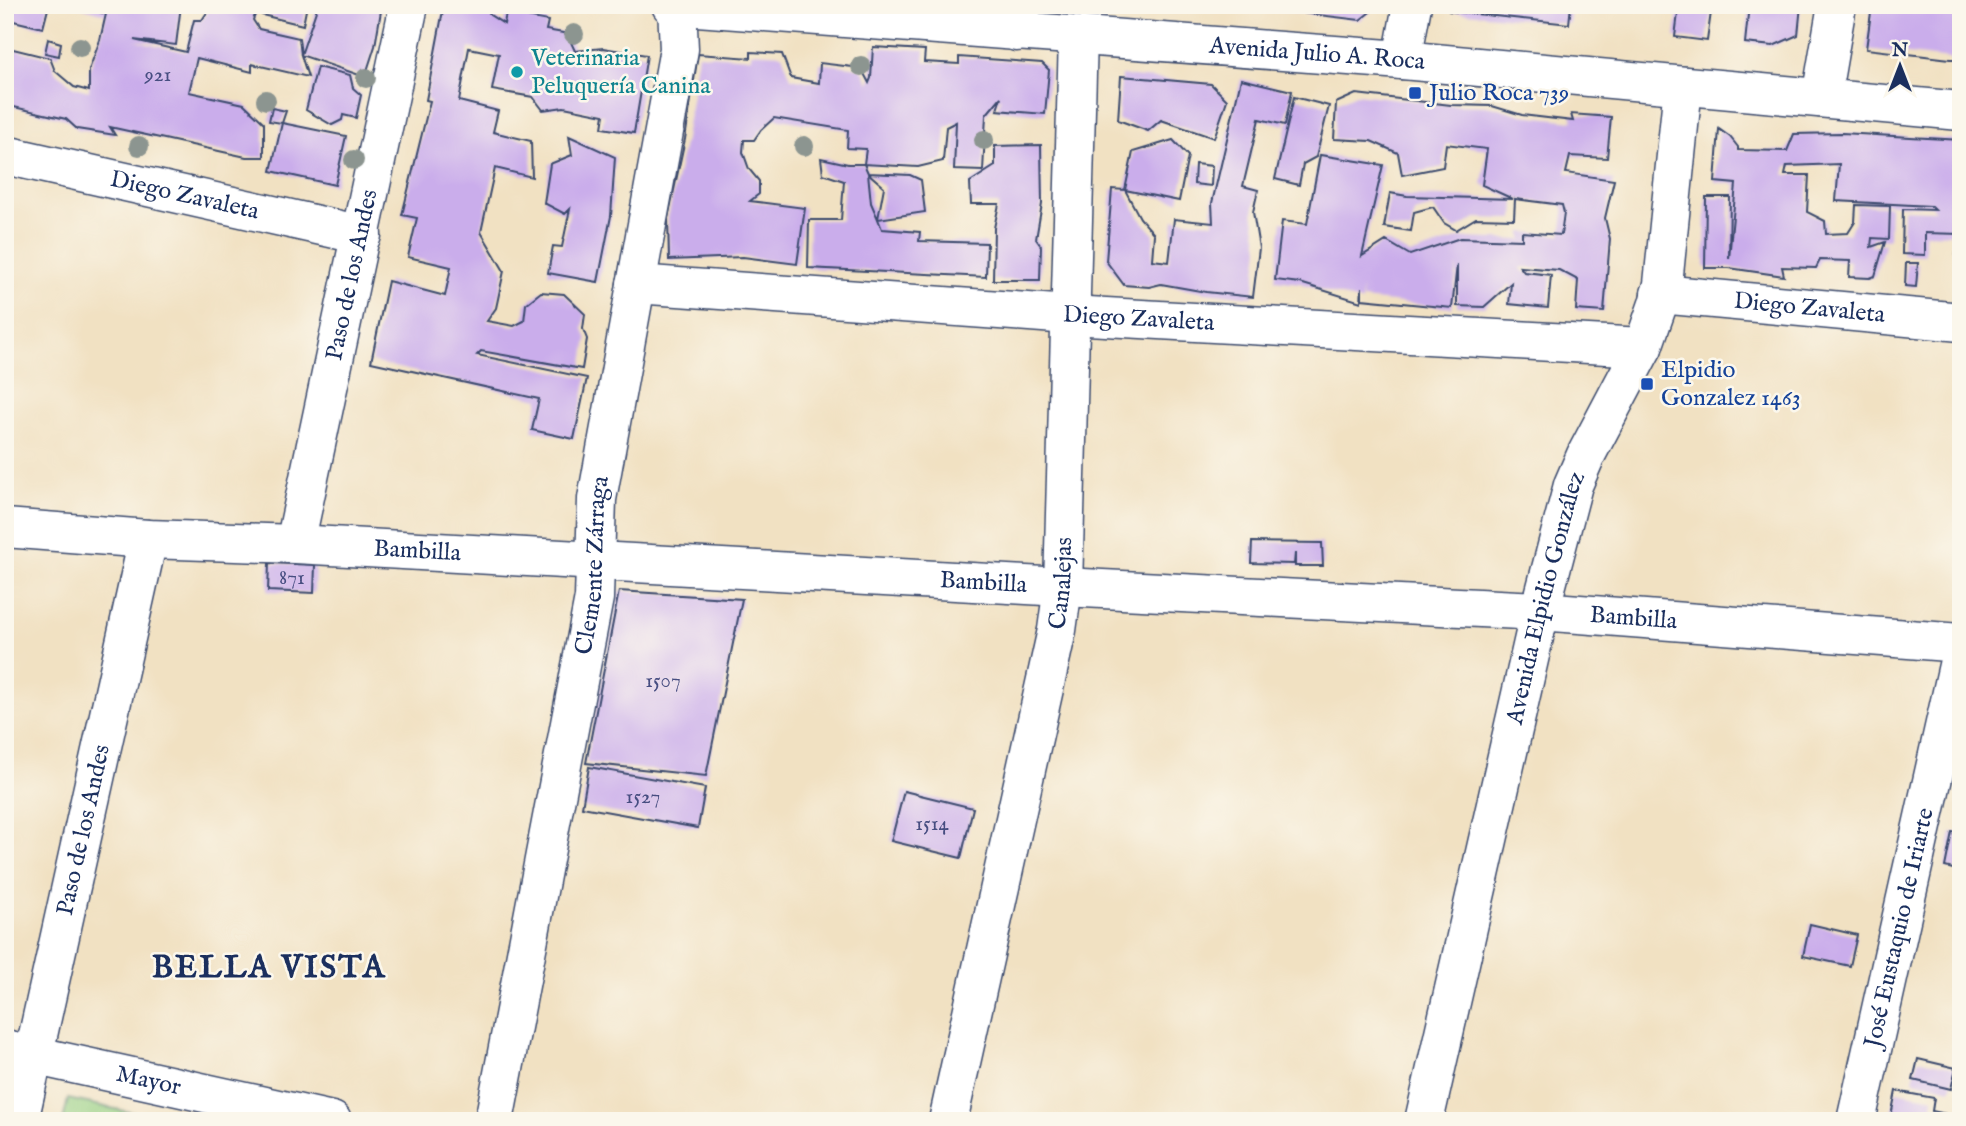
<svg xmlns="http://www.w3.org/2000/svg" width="1966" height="1126" viewBox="0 0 1966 1126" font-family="'IM FELL English',serif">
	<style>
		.green { fill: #97cf82; stroke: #597f70; stroke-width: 2 }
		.building { fill: #caadeb; fill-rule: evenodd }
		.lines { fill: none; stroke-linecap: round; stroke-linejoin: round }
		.minor-casing { stroke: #3b4a6d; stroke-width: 41 }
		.major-casing { stroke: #3b4a6d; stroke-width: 41 }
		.minor { stroke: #fff; stroke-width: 38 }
		.major { stroke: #fff; stroke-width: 38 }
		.tree { fill: #8c9590 }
		.culture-dot { fill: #0f9aa8; stroke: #fbf7ec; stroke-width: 2.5 }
		.transit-dot { fill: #1a4fb4; stroke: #fbf7ec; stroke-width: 2.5 }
		.labels { text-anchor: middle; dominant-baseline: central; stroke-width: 5; stroke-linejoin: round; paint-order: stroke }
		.number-label { font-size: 21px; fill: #474e81 }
		.street-label { font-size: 24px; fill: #1b2f5e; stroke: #fbf7ec }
		.culture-label { font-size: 24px; fill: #0d838f; stroke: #fbf7ec; text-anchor: start }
		.transit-label { font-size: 24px; fill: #164399; stroke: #fbf7ec; text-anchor: start }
		.district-label { font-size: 32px; font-weight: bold; letter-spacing: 2px; fill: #1b2f5e; stroke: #fbf7ec }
	</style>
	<rect width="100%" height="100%" fill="#fbf7ec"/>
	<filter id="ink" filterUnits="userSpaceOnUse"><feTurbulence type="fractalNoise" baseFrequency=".0143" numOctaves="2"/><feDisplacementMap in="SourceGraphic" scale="14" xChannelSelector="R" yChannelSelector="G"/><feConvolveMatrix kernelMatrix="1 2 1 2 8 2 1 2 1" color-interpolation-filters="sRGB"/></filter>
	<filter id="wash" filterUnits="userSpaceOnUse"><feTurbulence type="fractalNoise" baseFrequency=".00686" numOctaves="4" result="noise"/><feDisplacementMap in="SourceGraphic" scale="28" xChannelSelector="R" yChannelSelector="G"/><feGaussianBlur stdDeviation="1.57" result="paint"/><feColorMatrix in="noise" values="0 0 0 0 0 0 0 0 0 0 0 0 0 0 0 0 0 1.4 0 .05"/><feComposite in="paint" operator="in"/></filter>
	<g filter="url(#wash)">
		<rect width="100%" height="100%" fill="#f1e1c2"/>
		<!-- green -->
		<path class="green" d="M 68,1099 L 172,1121 L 63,1121 Z"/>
		<g id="blocks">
			<!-- building -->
			<path class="building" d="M 5,5 L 49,5 L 43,28 L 5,19 Z
				M 74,5 L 181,5 L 176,45 L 134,40 L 186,52 L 194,20 L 202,20 L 208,11 L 230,12 L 230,5 L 259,5 L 253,20 L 259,29 L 299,38 L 301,55 L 318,5 L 382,5 L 375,46 L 365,77 L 301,55 L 308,77 L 252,64 L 252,72 L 197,58 L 189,92 L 244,104 L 264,123 L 264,157 L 246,157 L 110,127 L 115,135 L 77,129 L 66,119 L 5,105 L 5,47 L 50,58 L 55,71 L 74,87 L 89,91 L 89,70 L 100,40 L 106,14 Z
				M 264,5 L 307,5 L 303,25 L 262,15 Z
				M 444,5 L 486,5 L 490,15 L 504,24 L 506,13 L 548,21 L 546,30 L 563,33 L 569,38 L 575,51 L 603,48 L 647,55 L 634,133 L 602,128 L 604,115 L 564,107 L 543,110 L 533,97 L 492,90 L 499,54 L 469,48 L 459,101 L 498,111 L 493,132 L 531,141 L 532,177 L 495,168 L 481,232 L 504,271 L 496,308 L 487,321 L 514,326 L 524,321 L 526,304 L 541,292 L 564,294 L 585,314 L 583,329 L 587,339 L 582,369 L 481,351 L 477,355 L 587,378 L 574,439 L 532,430 L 539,399 L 371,362 L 388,281 L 445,296 L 451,267 L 408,257 L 417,218 L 402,215 L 430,101 L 426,100 Z
				M 1269,5 L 1379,5 L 1360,20 L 1268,9 Z
				M 1450,5 L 1571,5 L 1569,24 L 1449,11 Z
				M 1679,5 L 1712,5 L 1707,41 L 1675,37 Z
				M 1749,5 L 1801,5 L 1798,35 L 1773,46 L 1745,43 Z
				M 1872,5 L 1961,5 L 1961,59 L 1950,59 L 1866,49 Z
				M 48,39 L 61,43 L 59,56 L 45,53 Z
				M 873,47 L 925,50 L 924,62 L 959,64 L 959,57 L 1042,63 L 1049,70 L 1045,114 L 997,110 L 1001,97 L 986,115 L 983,171 L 954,170 L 956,122 L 946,127 L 943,161 L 918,167 L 864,164 L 868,173 L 910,175 L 921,180 L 925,212 L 878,219 L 882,229 L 920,232 L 919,241 L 987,243 L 986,277 L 808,268 L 809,220 L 841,220 L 844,181 L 823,174 L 821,158 L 848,164 L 864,164 L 866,149 L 847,148 L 848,130 L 774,118 L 761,130 L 754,140 L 744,140 L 743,152 L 749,169 L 759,181 L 759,194 L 750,201 L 805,208 L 797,264 L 743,257 L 669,260 L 668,218 L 685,139 L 698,54 L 751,58 L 751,52 L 782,54 L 791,78 L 819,83 L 820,63 L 861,68 L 869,83 L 871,78 ZM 868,173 L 884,187 L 878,219 L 871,203 Z
				M 317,67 L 350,75 L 353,88 L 361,95 L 356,118 L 343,115 L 342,120 L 332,125 L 306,110 Z
				M 1121,76 L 1211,84 L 1227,100 L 1214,138 L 1161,120 L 1148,131 L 1118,120 Z
				M 1241,79 L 1292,91 L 1285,125 L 1259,119 L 1243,186 L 1258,190 L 1253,212 L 1259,248 L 1253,297 L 1206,292 L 1161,284 L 1149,287 L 1124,285 L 1106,261 L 1112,189 L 1125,190 L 1133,152 L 1173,140 L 1188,156 L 1179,201 L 1125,190 L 1140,218 L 1154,234 L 1152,260 L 1169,262 L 1174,219 L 1213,223 L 1212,203 Z
				M 1356,94 L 1451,105 L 1492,106 L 1522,115 L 1573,121 L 1571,114 L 1611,117 L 1607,158 L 1570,156 L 1566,173 L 1614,180 L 1605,218 L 1610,239 L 1604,312 L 1576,310 L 1578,280 L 1559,270 L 1520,267 L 1524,272 L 1551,275 L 1548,308 L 1509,304 L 1511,283 L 1484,307 L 1457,306 L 1457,265 L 1452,308 L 1362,299 L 1362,287 L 1361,302 L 1300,283 L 1275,280 L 1282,221 L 1307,224 L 1320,155 L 1383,165 L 1362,256 L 1386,241 L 1410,255 L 1460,238 L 1522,240 L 1522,232 L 1561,235 L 1564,213 L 1562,205 L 1515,199 L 1514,219 L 1476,218 L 1456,230 L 1444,223 L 1433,207 L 1414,212 L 1411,231 L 1384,227 L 1390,193 L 1407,196 L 1513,199 L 1482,185 L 1487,149 L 1446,144 L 1443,167 L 1402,175 L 1398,153 L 1371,141 L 1334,139 L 1336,103 Z
				M 1294,97 L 1329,106 L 1316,157 L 1303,164 L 1299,185 L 1275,179 Z
				M 272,108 L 286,111 L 282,123 L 346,136 L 335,185 L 271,171 L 282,123 L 269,121 Z
				M 1719,129 L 1730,137 L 1738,147 L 1738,150 L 1787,151 L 1794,134 L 1842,133 L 1961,140 L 1961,234 L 1925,233 L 1925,255 L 1902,254 L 1903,209 L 1935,210 L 1931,206 L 1836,201 L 1839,164 L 1787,166 L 1785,175 L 1809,175 L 1807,212 L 1825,221 L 1826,234 L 1848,233 L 1855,222 L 1856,205 L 1890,206 L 1889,239 L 1872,238 L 1871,247 L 1885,242 L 1875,276 L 1870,278 L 1849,277 L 1850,261 L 1820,260 L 1816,268 L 1782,267 L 1784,276 L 1729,268 L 1705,268 L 1706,197 L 1730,197 L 1729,259 L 1736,184 L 1715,182 Z
				M 569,136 L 615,157 L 611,216 L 598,282 L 548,273 L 553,246 L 562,247 L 570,209 L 565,214 L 544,203 L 550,164 L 572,155 Z
				M 1041,145 L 1042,204 L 1036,239 L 1041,246 L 1040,280 L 993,280 L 994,228 L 999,204 L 971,204 L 970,182 L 995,166 L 995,146 Z
				M 1195,164 L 1212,166 L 1211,186 L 1194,184 Z
				M 1956,251 L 1961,251 L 1961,274 L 1955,273 Z
				M 1906,263 L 1918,263 L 1916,287 L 1905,286 Z
				M 1252,542 L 1322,543 L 1323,566 L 1295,566 L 1295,553 L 1294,564 L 1251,563 Z
				M 269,563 L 315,565 L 314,593 L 268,591 Z
				M 619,591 L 742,599 L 706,776 L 586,763 Z
				M 589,767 L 705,788 L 698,828 L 582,807 Z
				M 904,791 L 973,808 L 961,858 L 891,841 Z
				M 1952,832 L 1961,833 L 1961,871 L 1945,867 Z
				M 1810,924 L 1857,935 L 1850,966 L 1803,956 Z
				M 1918,1059 L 1956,1068 L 1951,1089 L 1913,1080 Z
				M 1896,1091 L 1934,1098 L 1932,1111 L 1961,1117 L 1961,1121 L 1890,1121 Z"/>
		</g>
	</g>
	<g filter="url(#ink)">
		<use href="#blocks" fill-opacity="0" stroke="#3b4a6d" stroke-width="2"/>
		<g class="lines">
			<defs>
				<g id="minor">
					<path d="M 1017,32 L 1022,5"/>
					<path d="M 1402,60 L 1412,5"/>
					<path d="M 1821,98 L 1837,5"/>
					<path id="s1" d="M 5,155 L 362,235"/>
					<path id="s2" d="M 636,284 L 1070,315 L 1643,347"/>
					<path id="s3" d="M 1660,294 L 1961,322"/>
					<path id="s4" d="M 5,528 L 148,539 L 295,544 L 1063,587 L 1540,611 L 1961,643"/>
					<path id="s5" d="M 295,544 L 409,5"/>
					<path id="s6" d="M 5,1049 L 332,1121"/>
					<path id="s7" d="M 19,1121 L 148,539"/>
					<path id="s8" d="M 494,1121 L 594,598 L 597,499 L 679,49 L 677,6"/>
					<path id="s9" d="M 948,1121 L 1057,630 L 1063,587 L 1078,36"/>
					<path id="s10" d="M 1856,1121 L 1961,652"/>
				</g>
				<g id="major">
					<path id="s11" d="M 671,5 L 1402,60 L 1961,111"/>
					<path id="s12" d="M 1424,1121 L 1540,611 L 1573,485 L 1586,455 L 1643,347 L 1658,304 L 1663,284 L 1683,86"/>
				</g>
			</defs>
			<!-- minor casing -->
			<use href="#minor" class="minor-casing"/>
			<!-- major casing -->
			<use href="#major" class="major-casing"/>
			<!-- minor -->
			<use href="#minor" class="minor"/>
			<!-- major -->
			<use href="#major" class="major"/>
		</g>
		<!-- trees -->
		<g class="tree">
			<circle cx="574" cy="34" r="10"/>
			<circle cx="80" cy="47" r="10"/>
			<circle cx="861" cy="66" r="10"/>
			<circle cx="366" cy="78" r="10"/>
			<circle cx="266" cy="100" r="10"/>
			<circle cx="984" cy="140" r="10"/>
			<circle cx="139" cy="146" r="10"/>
			<circle cx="804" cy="146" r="10"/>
			<circle cx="354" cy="160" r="10"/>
		</g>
	</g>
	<!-- markers -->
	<circle class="culture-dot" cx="517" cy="72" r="7"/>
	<g class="transit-dot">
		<rect x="1408" y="86" width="14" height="14" rx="3.5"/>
		<rect x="1640" y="377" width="14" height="14" rx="3.5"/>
	</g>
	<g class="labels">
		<!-- number labels -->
		<g class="number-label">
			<text x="158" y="75">921</text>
			<text x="292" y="578">871</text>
			<text x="663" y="681">1507</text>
			<text x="643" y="797">1527</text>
			<text x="932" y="824">1514</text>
		</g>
		<!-- street labels -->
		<g class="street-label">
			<text stroke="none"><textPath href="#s11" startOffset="648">Avenida Julio A. Roca</textPath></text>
			<text stroke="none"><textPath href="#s1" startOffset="184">Diego Zavaleta</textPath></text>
			<text stroke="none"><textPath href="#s5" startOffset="275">Paso de los Andes</textPath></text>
			<text stroke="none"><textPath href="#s3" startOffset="150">Diego Zavaleta</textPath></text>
			<text stroke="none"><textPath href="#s2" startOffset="504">Diego Zavaleta</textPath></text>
			<text stroke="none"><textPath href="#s4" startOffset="413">Bambilla</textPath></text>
			<text stroke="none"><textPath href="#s8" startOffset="565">Clemente Zárraga</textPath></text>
			<text stroke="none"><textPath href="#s4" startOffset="980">Bambilla</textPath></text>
			<text stroke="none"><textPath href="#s9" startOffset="550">Canalejas</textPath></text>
			<text stroke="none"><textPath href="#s12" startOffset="537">Avenida Elpidio González</textPath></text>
			<text stroke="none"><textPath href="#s4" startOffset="1631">Bambilla</textPath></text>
			<text stroke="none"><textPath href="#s7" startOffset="298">Paso de los Andes</textPath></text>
			<text stroke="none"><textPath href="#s10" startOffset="198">José Eustaquio de Iriarte</textPath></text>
			<text stroke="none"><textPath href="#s6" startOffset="147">Mayor</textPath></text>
		</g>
		<!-- culture labels -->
		<g class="culture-label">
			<text x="531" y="58">Veterinaria<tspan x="531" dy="28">Peluquería Canina</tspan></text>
		</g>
		<!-- transit labels -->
		<g class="transit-label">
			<text x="1429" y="93">Julio Roca 739</text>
			<text x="1661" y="370">Elpidio<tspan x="1661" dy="28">Gonzalez 1463</tspan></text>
		</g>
		<!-- district labels -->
		<g class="district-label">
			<text x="269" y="968">BELLA VISTA</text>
		</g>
	</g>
	<!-- margin -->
	<rect width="1966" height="1126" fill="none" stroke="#fbf7ec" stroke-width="28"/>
	<!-- north arrow -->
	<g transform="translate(1900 66)" stroke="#fbf7ec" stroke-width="5" paint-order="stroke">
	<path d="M0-5L12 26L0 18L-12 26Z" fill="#1b2f5e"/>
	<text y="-10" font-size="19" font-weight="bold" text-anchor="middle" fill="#1b2f5e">N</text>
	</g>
</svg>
